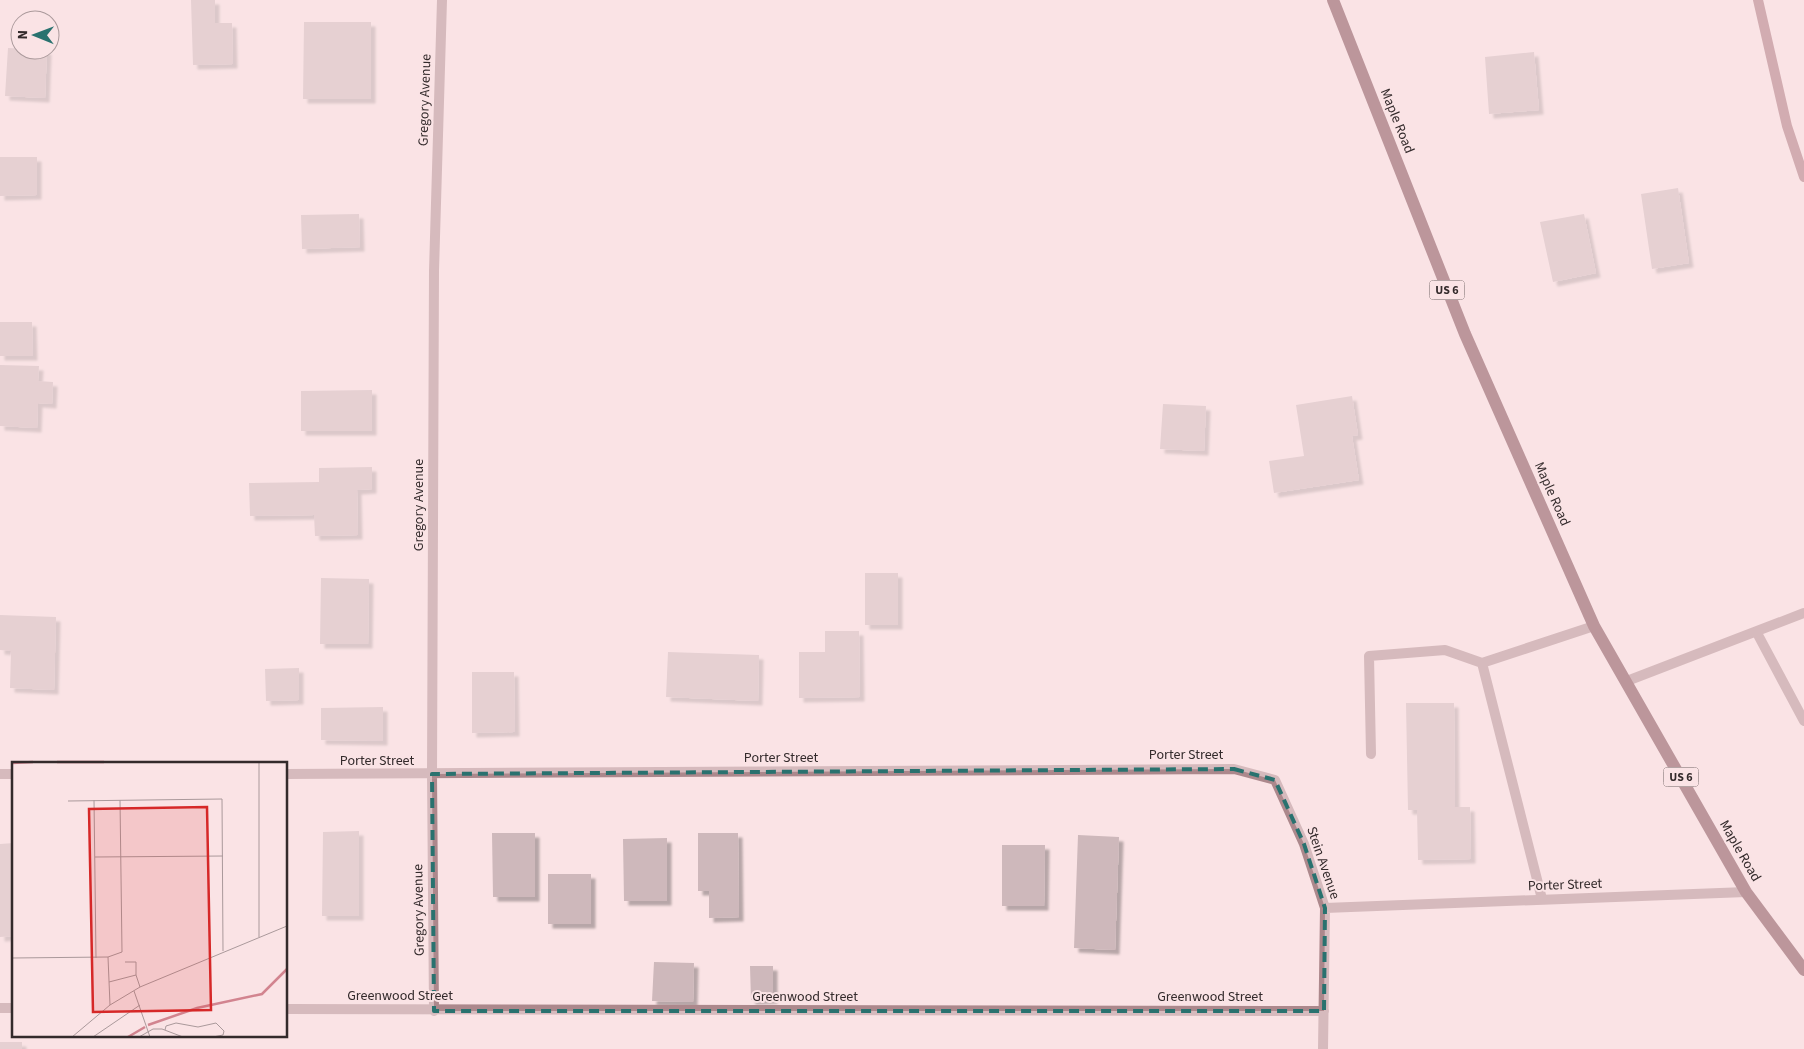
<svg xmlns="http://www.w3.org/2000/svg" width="1804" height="1049" viewBox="0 0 1804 1049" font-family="'Source Sans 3',sans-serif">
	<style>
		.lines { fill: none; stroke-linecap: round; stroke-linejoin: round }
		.stream { stroke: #a26971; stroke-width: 10 }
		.building { fill: #ceb8bb; filter: url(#shadow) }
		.lane { stroke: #ac888c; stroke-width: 10 }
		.street { stroke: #ac888c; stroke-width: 10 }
		.primary { stroke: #723842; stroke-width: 12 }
		.marked { fill: none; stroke: #29726f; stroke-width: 4; stroke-dasharray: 10 6; stroke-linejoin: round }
		.labels { text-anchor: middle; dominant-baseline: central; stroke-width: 4; stroke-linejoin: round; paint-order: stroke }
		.shield { fill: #fae3e5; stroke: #6f6263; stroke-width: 1 }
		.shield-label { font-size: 12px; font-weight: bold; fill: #332a2b }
		.street-label { font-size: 14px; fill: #332a2b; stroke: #fae3e5 }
		.inset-river { fill: none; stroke: #d2848f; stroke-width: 2.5 }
		.inset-road { fill: none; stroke: #aa999b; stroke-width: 1 }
		.view { fill: #d62828; fill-opacity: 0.15; stroke: #d62828; stroke-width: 2.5 }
		.inset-edge { fill: none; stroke: #332a2b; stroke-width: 2.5 }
	</style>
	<defs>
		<filter id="shadow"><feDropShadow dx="4.5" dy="4.5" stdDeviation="1" flood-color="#0004"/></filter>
	</defs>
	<rect width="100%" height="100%" fill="#fae3e5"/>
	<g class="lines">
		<!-- stream -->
		<path class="stream" d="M 1758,0 L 1787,126 L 1804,177"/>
	</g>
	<!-- building -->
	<path class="building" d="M 191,0 L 215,0 L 215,23 L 232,23 L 233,64 L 193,65 Z
		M 304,22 L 371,22 L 371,99 L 303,99 Z
		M 8,48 L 47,50 L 45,98 L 5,96 Z
		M 1534,52 L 1539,110 L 1489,114 L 1485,57 Z
		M 0,157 L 37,157 L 37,195 L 0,196 Z
		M 1678,188 L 1689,263 L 1652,269 L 1641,194 Z
		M 359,214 L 360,247 L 302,249 L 301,215 Z
		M 1584,214 L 1596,273 L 1553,282 L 1540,222 Z
		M 0,322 L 32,322 L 33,356 L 0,356 Z
		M 0,365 L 39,366 L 38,381 L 53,382 L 52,404 L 38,403 L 37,428 L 0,426 Z
		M 372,390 L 372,431 L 301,431 L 301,391 Z
		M 1352,396 L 1358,435 L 1352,436 L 1359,480 L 1274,493 L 1269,461 L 1304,456 L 1296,405 Z
		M 1163,404 L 1206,406 L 1204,451 L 1160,449 Z
		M 372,467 L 372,489 L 357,490 L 358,535 L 315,536 L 314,515 L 250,516 L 249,483 L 319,482 L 319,468 Z
		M 865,573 L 898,573 L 898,625 L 865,625 Z
		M 321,578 L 369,579 L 368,644 L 320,644 Z
		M 0,615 L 56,617 L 54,690 L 10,688 L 11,651 L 0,650 Z
		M 825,631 L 859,631 L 860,697 L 799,698 L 799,652 L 825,652 Z
		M 668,652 L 759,655 L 758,701 L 666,697 Z
		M 299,668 L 299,700 L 266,701 L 265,669 Z
		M 472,672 L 514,672 L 515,732 L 472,733 Z
		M 1406,703 L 1454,703 L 1455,807 L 1470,807 L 1471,859 L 1418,860 L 1417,810 L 1408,810 Z
		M 383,707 L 383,741 L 321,740 L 321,708 Z
		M 359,831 L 359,916 L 322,916 L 323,832 Z
		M 492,833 L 535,833 L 535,897 L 493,897 Z
		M 698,833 L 738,833 L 739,917 L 709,918 L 709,891 L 698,891 Z
		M 1078,835 L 1119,837 L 1115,950 L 1074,948 Z
		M 667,838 L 667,901 L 624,901 L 623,839 Z
		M 14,843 L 14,936 L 0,937 L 0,844 Z
		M 1002,845 L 1045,845 L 1044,906 L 1002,906 Z
		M 548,874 L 591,874 L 591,924 L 548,924 Z
		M 654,962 L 694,963 L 693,1002 L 652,1001 Z
		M 750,966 L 773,966 L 773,999 L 751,1000 Z
		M 0,1042 L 22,1042 L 22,1049 L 0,1049 Z"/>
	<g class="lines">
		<!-- lane -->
		<path class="lane" d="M 1757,633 L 1804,721
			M 1627,681 L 1804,613
			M 1371,754 L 1369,656 L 1445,650 L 1482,663
			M 1542,899 L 1482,663 L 1594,626"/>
		<!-- street -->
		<path class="street" d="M 0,774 L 14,774
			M 286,774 L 1234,769 L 1275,780 L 1304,844 L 1325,908 L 1323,1049
			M 1325,908 L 1746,892
			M 0,1008 L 14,1008
			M 286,1009 L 1324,1011
			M 434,1011 L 432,774 L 434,271 L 442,0"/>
		<!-- primary -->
		<path class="primary" d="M 1333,0 L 1465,334 L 1594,626 L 1746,892 L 1804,970"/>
	</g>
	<!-- marked area -->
	<path d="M0 0H1804V1049H0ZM 1234,769 L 1275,780 L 1304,844 L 1325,908 L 1324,1011 L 434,1011 L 432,774 Z" fill="#fae3e5" fill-opacity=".55" fill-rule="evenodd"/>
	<path class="marked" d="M 1234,769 L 1275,780 L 1304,844 L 1325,908 L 1324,1011 L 434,1011 L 432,774 Z"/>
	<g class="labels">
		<!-- shield labels -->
		<g class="shield">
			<rect x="1429.5" y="280.5" width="35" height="19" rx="4"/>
			<rect x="1663.5" y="767.5" width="35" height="19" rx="4"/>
		</g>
		<g class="shield-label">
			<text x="1447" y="290">US 6</text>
			<text x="1681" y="777">US 6</text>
		</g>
		<!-- street labels -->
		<g class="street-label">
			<text transform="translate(425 100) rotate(-88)">Gregory Avenue</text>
			<text transform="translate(1397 121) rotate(68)">Maple Road</text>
			<text transform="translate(1552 494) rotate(66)">Maple Road</text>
			<text transform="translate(419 505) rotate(-90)">Gregory Avenue</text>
			<text x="1186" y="755">Porter Street</text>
			<text x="781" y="758">Porter Street</text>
			<text x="377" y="761">Porter Street</text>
			<text transform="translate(1740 851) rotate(60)">Maple Road</text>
			<text transform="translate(1323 863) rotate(71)">Stein Avenue</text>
			<text transform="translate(1565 885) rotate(-2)">Porter Street</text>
			<text transform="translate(419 910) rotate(-91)">Gregory Avenue</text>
			<text x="400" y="996">Greenwood Street</text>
			<text x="805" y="997">Greenwood Street</text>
			<text x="1210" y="997">Greenwood Street</text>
		</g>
	</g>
	<!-- overview -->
	<g transform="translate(12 762)">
		<rect width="275" height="275" fill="#fae3e5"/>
		<path class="inset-river" d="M 45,0 L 92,0M 0,1 L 21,0M 136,263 L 185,246 L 250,232 L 275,207M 116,275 L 133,265"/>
		<path class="inset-road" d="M 82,38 L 84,196M 56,39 L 210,37 L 211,189M 83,95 L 211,94M 247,175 L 247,0M 96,195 L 98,243M 0,196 L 96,195 L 110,190 L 108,38M 113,200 L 124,200 L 124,213M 97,220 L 124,213 L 128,225M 122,229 L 138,275M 153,268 L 154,264 L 164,261 L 186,265 L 204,261 L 212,269 L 211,273 L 201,275M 60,275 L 98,243 L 128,225 L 275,164M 81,275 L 128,243M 127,275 L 141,267 L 150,267 L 171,275"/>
		<path class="view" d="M 195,45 L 199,248 L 81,250 L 77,47 Z"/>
		<rect width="275" height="275" class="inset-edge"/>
	</g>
	<!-- north arrow -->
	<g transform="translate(35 35) rotate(271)"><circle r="24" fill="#fae3e5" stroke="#aa999b"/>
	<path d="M0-4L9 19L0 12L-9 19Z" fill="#29726f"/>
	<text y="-8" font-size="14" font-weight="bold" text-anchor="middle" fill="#332a2b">N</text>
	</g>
</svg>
